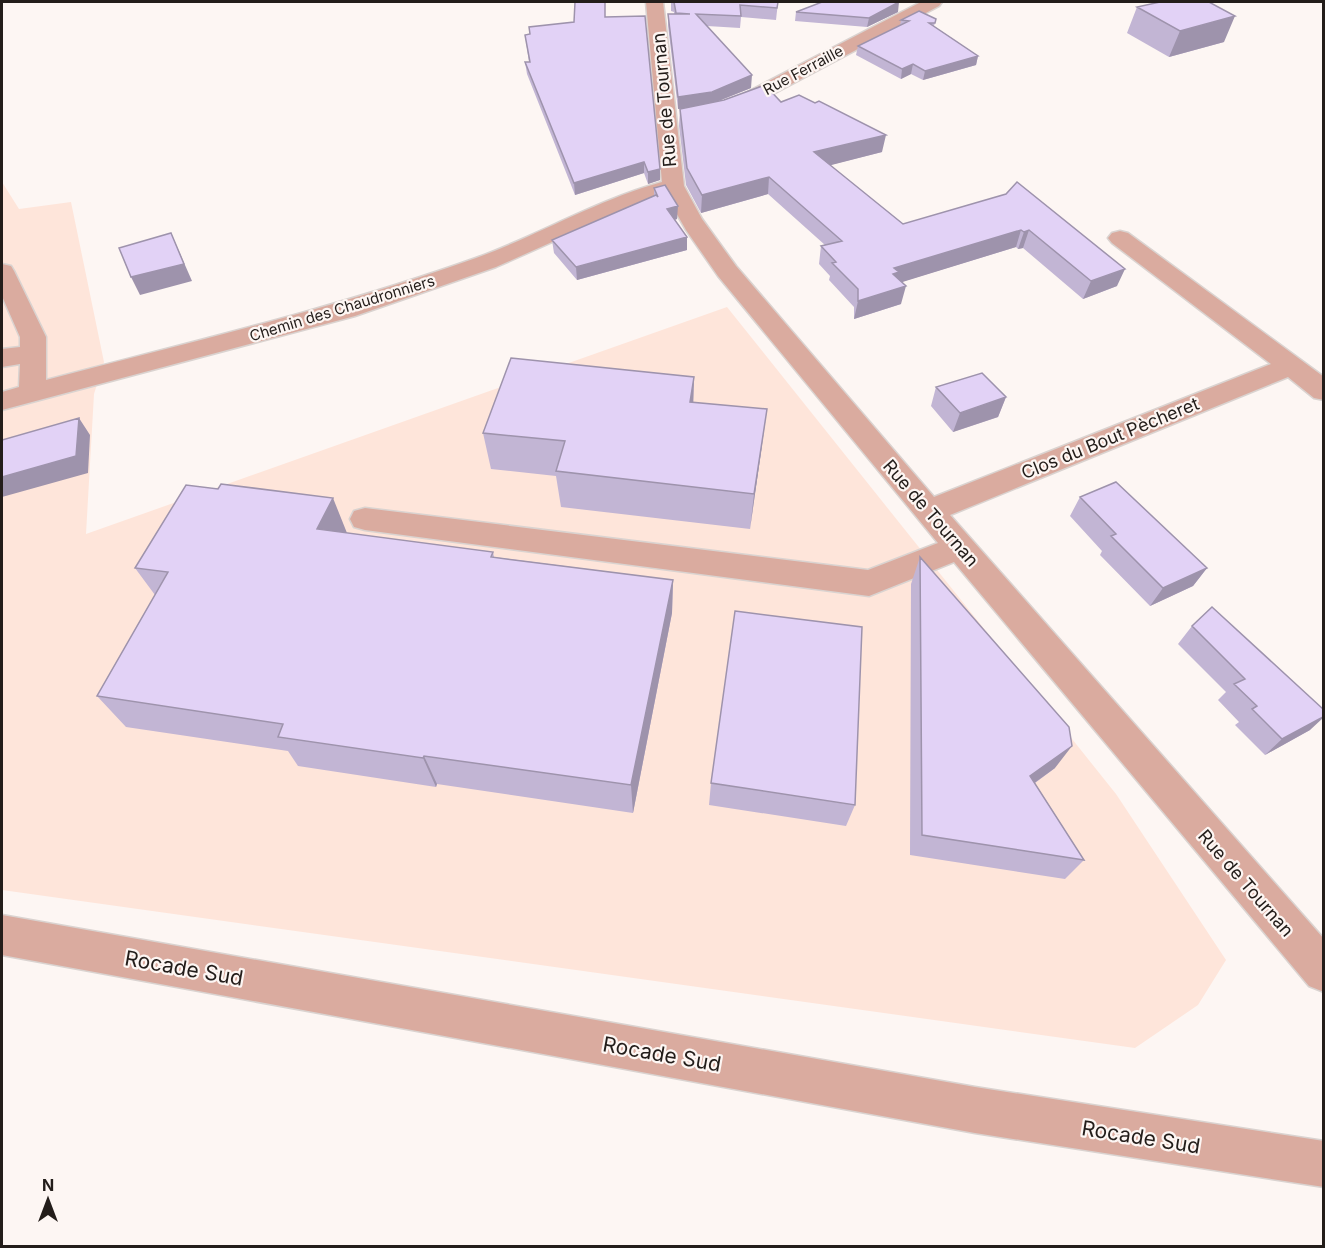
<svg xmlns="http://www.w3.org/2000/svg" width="1325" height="1248" viewBox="0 0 1325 1248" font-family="Inter,sans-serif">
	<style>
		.built { fill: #fee5da }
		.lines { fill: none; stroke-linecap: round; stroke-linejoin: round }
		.minor-casing { stroke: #dad3d0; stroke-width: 3 }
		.minor { fill: #daab9f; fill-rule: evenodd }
		.wall { fill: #c2b5d4 }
		.shaded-wall { fill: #9e93ac }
		.building { fill: #e2d2f6; stroke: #9e93ac; stroke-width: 1.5 }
		.labels { text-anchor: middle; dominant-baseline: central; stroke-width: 4.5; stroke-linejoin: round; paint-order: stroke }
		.far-street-label { font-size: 15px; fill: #231d1a; stroke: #fdf6f3 }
		.street-label { font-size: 18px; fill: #231d1a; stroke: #fdf6f3 }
		.near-street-label { font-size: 21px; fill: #231d1a; stroke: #fdf6f3 }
	</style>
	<rect width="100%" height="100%" fill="#fdf6f3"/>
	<!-- built -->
	<path class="built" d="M 2,182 L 19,209 L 71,202 L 104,362 L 94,394 L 86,534 L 727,307 L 1116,794 L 1226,960 L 1198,1005 L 1135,1048 L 2,890 Z"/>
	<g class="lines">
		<defs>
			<path id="minor" d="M 646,2 L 663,2 L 684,186 L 702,219 L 736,266 L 934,497 L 1271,364 L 1112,243 L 1108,238 L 1112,233 L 1120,231 L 1128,233 L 1324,377 L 1324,400 L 1314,398 L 1288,377 L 950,515 L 1324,939 L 1324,992 L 1309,986 L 954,562 L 869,596 L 365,530 L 354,527 L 350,519 L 354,511 L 365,508 L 868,570 L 938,543 L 718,276 L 686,230 L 666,195 L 644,201 L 496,267 L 355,316 L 2,410 L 2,392 L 19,387 L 20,364 L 2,367 L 2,349 L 20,347 L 20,337 L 2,296 L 2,264 L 11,266 L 14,271 L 46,337 L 46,380 C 191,342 336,308 476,258 C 539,235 597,200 662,182 Z
				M 921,2 L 942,2 L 939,6 L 752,105 L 729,112 L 722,110 L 719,106 L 722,102 L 738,97 Z
				M 2,915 L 975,1087 L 1324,1141 L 1324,1187 L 975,1133 L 2,955 Z"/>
		</defs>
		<!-- minor casing -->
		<use href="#minor" class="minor-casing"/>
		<!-- minor -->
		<use href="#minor" class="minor"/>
	</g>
	<!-- wall -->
	<path class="wall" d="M 671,2 L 778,2 L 776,20 L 741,17 L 740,28 L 707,26 L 751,88 L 716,102 L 781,102 L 882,152 L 830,165 L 903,224 L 1006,194 L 1117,286 L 1083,299 L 1023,248 L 1018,249 L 1016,247 L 901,282 L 901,304 L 854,319 L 854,307 L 829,280 L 830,276 L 819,264 L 821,246 L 825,245 L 768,194 L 701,213 L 686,185 L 679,126 L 680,109 L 678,109 L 668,26 L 668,14 L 674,14 L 674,12 L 671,11 Z
		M 1137,7 L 1224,42 L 1169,57 L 1127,33 Z
		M 796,12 L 898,12 L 867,27 L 795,21 Z
		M 605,17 L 660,169 L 660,180 L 648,184 L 644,173 L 575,195 L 527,74 L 525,62 L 529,62 L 525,35 L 574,22 Z
		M 936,19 L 934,26 L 978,56 L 976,65 L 923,80 L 911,74 L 901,79 L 856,55 L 858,46 L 900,25 L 901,20 Z
		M 654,188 L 677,219 L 675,220 L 687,237 L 687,250 L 577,280 L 554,253 L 552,240 L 654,196 Z
		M 694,377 L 693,402 L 762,445 L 750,529 L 561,507 L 556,476 L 491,469 L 483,433 Z
		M 936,387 L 1006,397 L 998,417 L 953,432 L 931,406 Z
		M 1080,497 L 1207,568 L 1193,586 L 1150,606 L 1100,555 L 1102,551 L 1070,516 Z
		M 347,533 L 493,552 L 494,557 L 673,580 L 672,613 L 633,813 L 437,784 L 436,787 L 298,766 L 288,751 L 126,727 L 97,696 L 155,595 L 135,568 Z
		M 920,557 L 1055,768 L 1035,783 L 1084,860 L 1065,879 L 910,855 L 911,584 Z
		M 1192,626 L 1310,730 L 1265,755 L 1235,725 L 1239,722 L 1218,700 L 1226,692 L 1178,644 Z
		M 711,783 L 855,805 L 846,826 L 709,805 Z"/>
	<!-- shaded-wall -->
	<path class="shaded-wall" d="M 899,2 L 898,12 L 867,27 L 869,18 Z
		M 1235,16 L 1224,42 L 1169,57 L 1180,31 Z
		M 978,56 L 976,65 L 923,80 L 925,71 Z
		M 913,64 L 911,74 L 901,79 L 902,69 Z
		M 752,75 L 751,88 L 711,104 L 678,109 L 678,97 Z
		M 886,135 L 882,152 L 812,170 L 814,152 Z
		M 644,162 L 644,173 L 575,195 L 574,183 Z
		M 660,169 L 660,180 L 648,184 L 648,172 Z
		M 769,177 L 768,194 L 701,213 L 702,195 Z
		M 678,206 L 677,219 L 666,222 L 667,209 Z
		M 1021,230 L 1016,247 L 896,284 L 906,286 L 901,304 L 854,319 L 858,301 L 894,268 Z
		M 1029,230 L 1023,248 L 1018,249 L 1024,232 Z
		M 171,233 L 192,281 L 140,295 L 131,277 Z
		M 687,237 L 687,250 L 577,280 L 576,267 Z
		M 1125,269 L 1117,286 L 1083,299 L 1091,281 Z
		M 694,377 L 693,413 L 690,402 Z
		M 1006,397 L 998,417 L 953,432 L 960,413 Z
		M 767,409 L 762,445 L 750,529 L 754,494 Z
		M 79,418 L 90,435 L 88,473 L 2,497 L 2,477 Z
		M 333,498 L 347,533 L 317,529 Z
		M 1207,568 L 1193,586 L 1150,606 L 1163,588 Z
		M 673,580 L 672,613 L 633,813 L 631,785 Z
		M 1323,717 L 1323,718 L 1310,730 L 1265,755 L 1282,739 Z
		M 1072,746 L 1055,768 L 1015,797 L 1030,776 Z
		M 424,756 L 437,784 L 436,787 L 423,758 Z"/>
	<!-- building -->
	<path class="building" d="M 575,2 L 605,2 L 605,17 L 645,16 L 660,169 L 648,172 L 644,162 L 574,183 L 525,62 L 530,62 L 525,35 L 530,34 L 529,27 L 574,22 Z
		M 674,2 L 778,2 L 777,8 L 740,5 L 741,16 L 696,14 L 752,75 L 712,92 L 678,97 L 668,14 L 690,14 L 676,13 Z
		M 822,2 L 899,2 L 869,18 L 796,12 Z
		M 1160,2 L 1209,2 L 1235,16 L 1180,31 L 1137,7 Z
		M 919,11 L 936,19 L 935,23 L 929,23 L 978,56 L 925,71 L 913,64 L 902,69 L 858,46 L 909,21 L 901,20 Z
		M 765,85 L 781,102 L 799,95 L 815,103 L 819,101 L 886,135 L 814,152 L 903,224 L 1006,194 L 1017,182 L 1125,269 L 1091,281 L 1029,230 L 1024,232 L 1021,230 L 894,268 L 899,272 L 893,274 L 906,286 L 858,301 L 858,289 L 832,263 L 836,262 L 821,246 L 842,241 L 769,177 L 702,195 L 687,168 L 680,109 L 724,100 Z
		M 665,185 L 678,206 L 667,209 L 687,237 L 576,267 L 552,240 L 656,195 L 658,197 L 654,188 Z
		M 171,233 L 184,264 L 131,277 L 119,248 Z
		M 511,358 L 694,377 L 690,402 L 767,409 L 754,494 L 556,471 L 565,441 L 483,433 Z
		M 982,373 L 1006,397 L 960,413 L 936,387 Z
		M 79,418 L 76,456 L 2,477 L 2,440 Z
		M 1116,482 L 1207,568 L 1163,588 L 1111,536 L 1116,534 L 1080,497 Z
		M 221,484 L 333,498 L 317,529 L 493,552 L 491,557 L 673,580 L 631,785 L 424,756 L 423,758 L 278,737 L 283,724 L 97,696 L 168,572 L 135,568 L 186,485 L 218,489 Z
		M 920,557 L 1069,727 L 1072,746 L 1030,776 L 1084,860 L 922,835 Z
		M 1212,607 L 1323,709 L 1323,717 L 1282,739 L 1252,709 L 1257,706 L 1234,684 L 1245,679 L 1192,626 Z
		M 735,611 L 862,627 L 855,805 L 711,783 Z"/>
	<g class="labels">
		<!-- far-street labels -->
		<g class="far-street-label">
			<text transform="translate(803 70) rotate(-28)">Rue Ferraille</text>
			<text transform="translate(342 308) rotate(-17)">Chemin des Chaudronniers</text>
		</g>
		<!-- street labels -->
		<g class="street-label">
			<text transform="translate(664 100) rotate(-95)">Rue de Tournan</text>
			<text transform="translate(1110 438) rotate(-22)">Clos du Bout Pècheret</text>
			<text transform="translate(931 513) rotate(49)">Rue de Tournan</text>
			<text transform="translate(1246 883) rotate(49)">Rue de Tournan</text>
		</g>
		<!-- near-street labels -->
		<g class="near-street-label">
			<text transform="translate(184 968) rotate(10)">Rocade Sud</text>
			<text transform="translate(662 1054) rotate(10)">Rocade Sud</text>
			<text transform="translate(1141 1137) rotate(9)">Rocade Sud</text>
		</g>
	</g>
	<!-- border -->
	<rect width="1325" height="1248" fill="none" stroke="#231d1a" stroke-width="6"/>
	<!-- north arrow -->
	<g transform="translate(48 1200)" stroke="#fdf6f3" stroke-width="4.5" paint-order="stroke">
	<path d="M0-4.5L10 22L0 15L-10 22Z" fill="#231d1a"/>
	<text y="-9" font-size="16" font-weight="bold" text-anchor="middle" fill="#231d1a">N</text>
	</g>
</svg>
